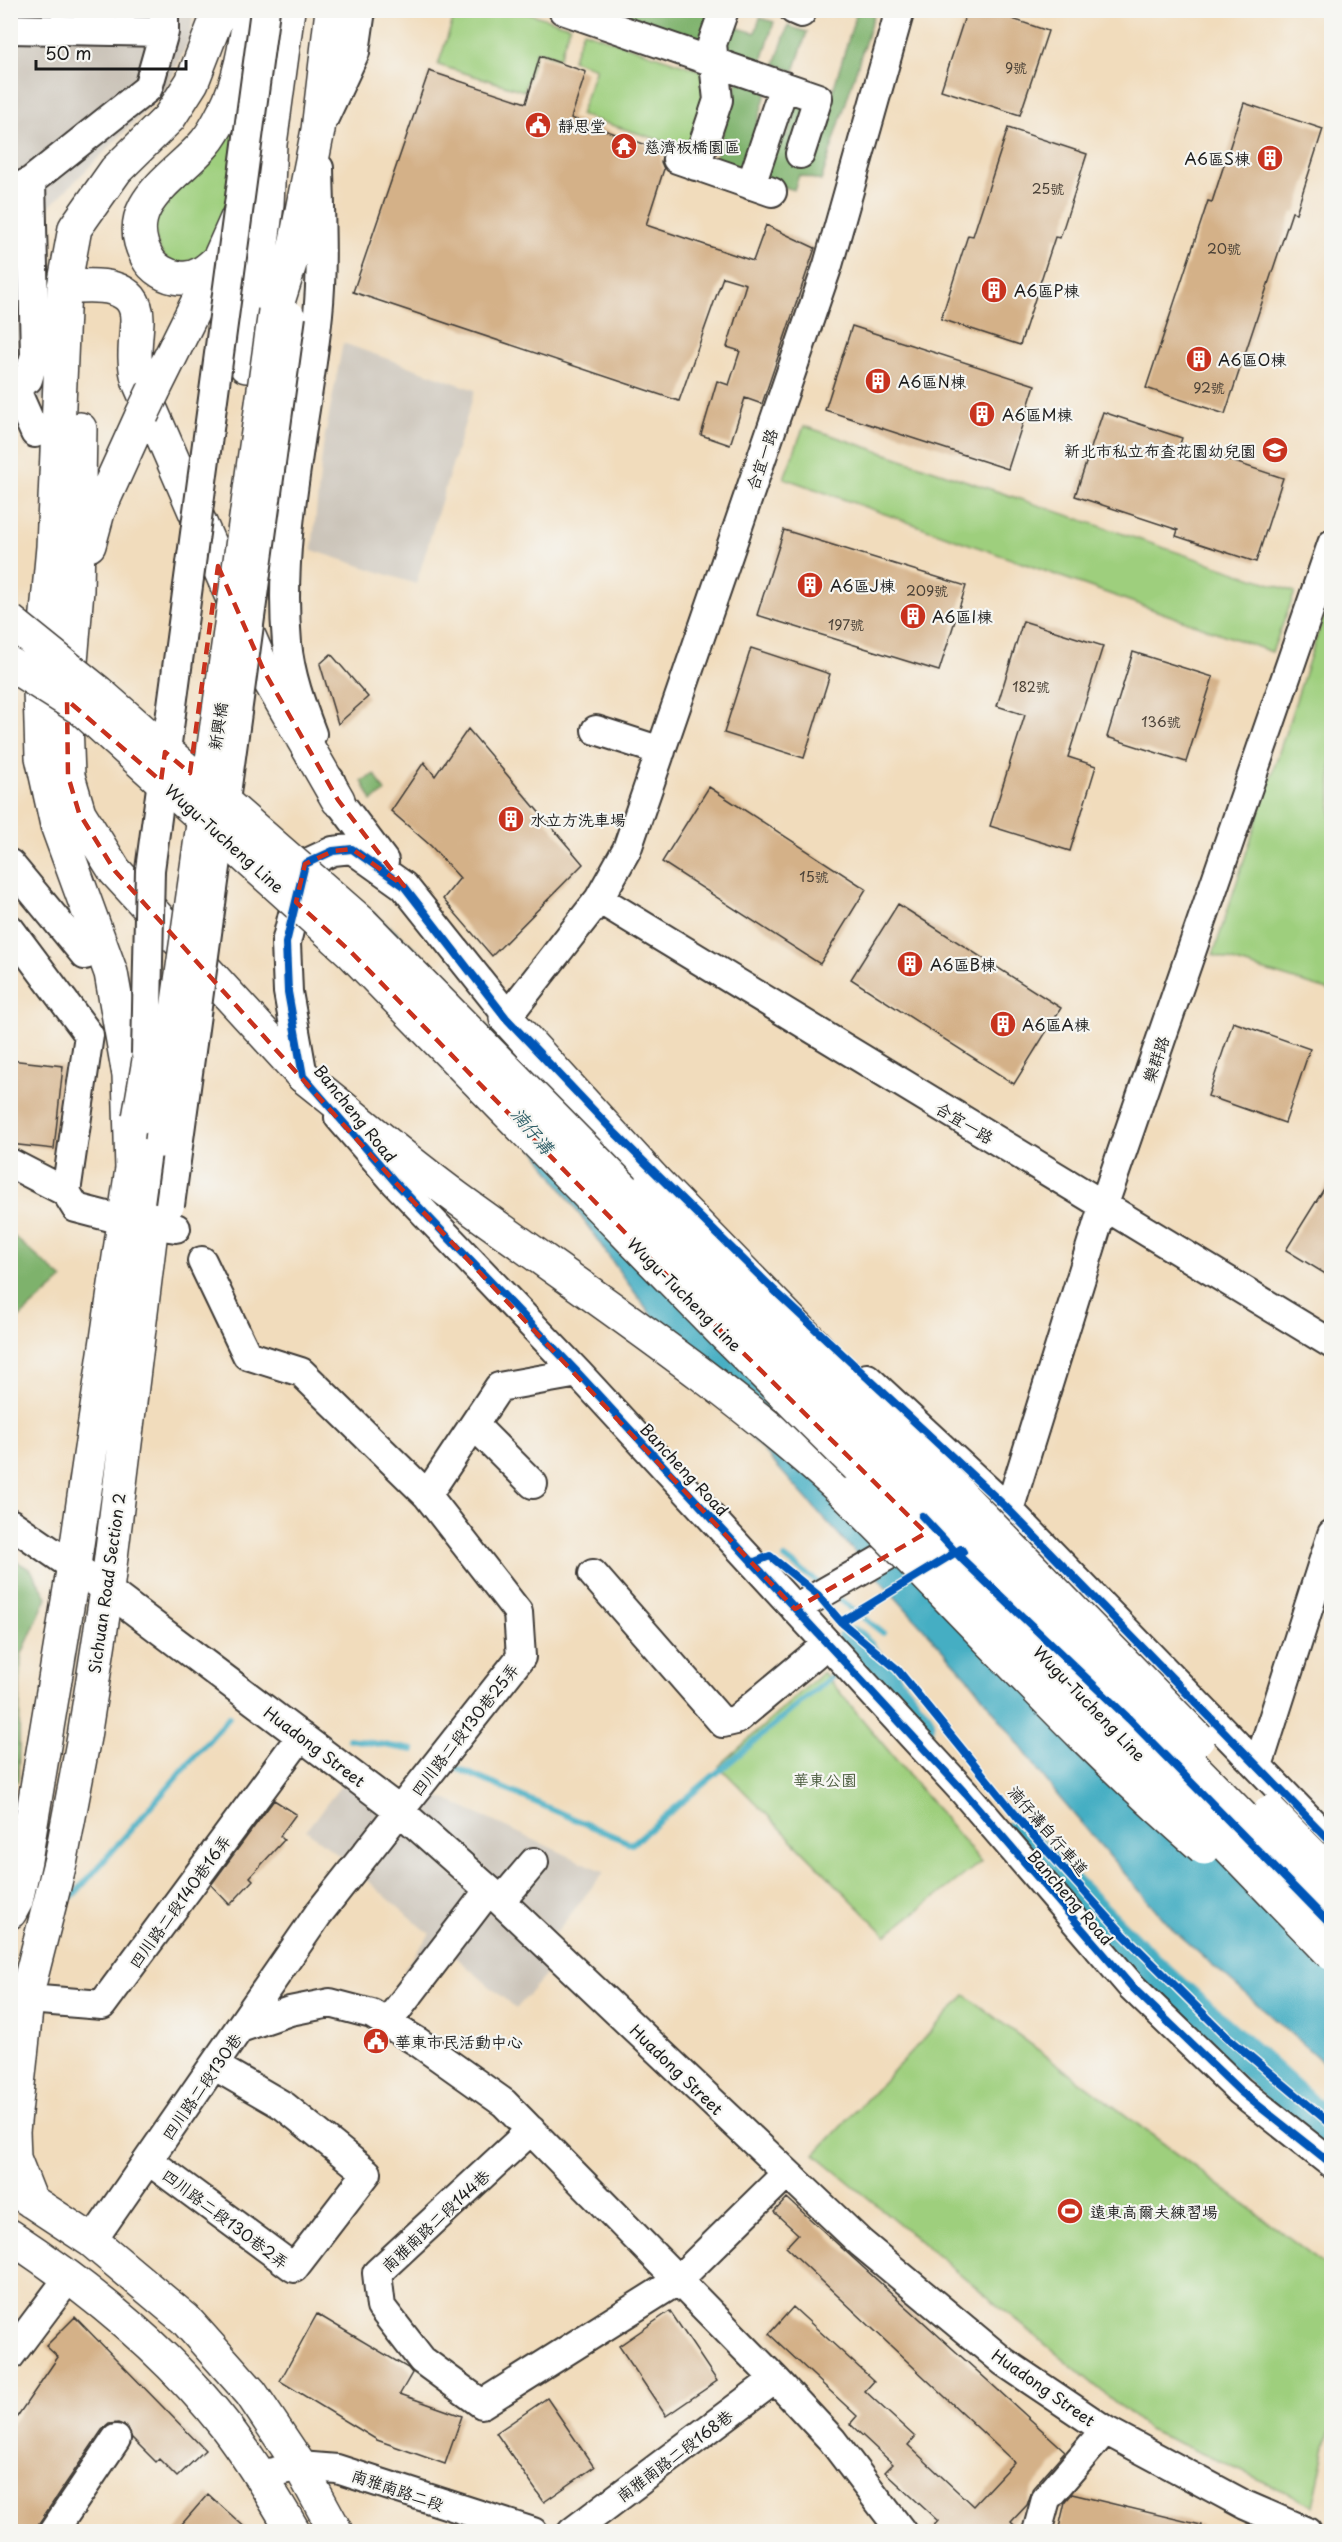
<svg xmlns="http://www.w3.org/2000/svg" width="1342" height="2542" viewBox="0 0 1342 2542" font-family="'Playpen Sans','LXGW WenKai TC',sans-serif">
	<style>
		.industrial { fill: #cac3b8 }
		.green { fill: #9ecf7d; stroke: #5d764c; stroke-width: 1.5 }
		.forest { fill: #7eb26c; stroke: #4d6744; stroke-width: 1.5 }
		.water { fill: #44aec3; stroke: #306570; stroke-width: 1.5 }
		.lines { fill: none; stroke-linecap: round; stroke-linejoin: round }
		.stream { stroke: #44aec3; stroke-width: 6 }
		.river { stroke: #44aec3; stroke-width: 36 }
		.building { fill: #d4b188 }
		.minor-casing { stroke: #3c3934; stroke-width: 32 }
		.major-casing { stroke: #3c3934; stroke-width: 36 }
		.highway-casing { stroke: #3c3934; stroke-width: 36 }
		.minor { stroke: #fff; stroke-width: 28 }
		.major { stroke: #fff; stroke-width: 33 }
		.highway { stroke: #fff; stroke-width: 33 }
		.minor-bridge-casing { stroke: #3c3934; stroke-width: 32; stroke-linecap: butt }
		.major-bridge-casing { stroke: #3c3934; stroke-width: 36; stroke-linecap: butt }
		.highway-bridge-casing { stroke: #3c3934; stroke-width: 36; stroke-linecap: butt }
		.minor-bridge { stroke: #fff; stroke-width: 28 }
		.major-bridge { stroke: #fff; stroke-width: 33 }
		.highway-bridge { stroke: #fff; stroke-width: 33 }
		.cycleway-casing { stroke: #f6f6f2; stroke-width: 11 }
		.cycleway { stroke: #0057b8; stroke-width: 8 }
		.marked { fill: none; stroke: #c8321e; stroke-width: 4.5; stroke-dasharray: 12 8; stroke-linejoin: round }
		.labels { text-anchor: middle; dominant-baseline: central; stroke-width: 4.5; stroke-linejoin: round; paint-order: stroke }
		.number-label { font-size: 14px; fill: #4a4137 }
		.poi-label { font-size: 16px; fill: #1c1c1c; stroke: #f6f6f2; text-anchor: start }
		.street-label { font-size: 16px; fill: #1c1c1c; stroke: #f6f6f2 }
		.park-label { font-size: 16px; fill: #4a5b3e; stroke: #f6f6f2 }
		.water-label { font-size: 18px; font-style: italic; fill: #2e5e67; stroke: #f6f6f2 }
	</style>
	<rect width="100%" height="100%" fill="#f6f6f2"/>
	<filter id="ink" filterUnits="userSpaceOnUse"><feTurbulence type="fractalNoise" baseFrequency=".0167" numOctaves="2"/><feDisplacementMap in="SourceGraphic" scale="12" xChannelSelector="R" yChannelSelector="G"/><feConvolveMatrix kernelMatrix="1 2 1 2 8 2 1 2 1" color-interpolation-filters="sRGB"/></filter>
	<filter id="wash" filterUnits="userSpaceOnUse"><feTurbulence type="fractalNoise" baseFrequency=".008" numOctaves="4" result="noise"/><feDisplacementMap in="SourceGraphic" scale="24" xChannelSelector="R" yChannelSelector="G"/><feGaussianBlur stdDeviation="1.35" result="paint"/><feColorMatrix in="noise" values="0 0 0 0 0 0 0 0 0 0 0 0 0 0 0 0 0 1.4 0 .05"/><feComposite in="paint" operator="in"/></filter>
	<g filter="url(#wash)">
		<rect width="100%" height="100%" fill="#f1dcbc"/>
		<!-- industrial -->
		<path class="industrial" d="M 11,11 L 194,11 L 190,38 L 165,92 L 48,208 L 52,394 L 11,416 Z
			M 343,343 L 475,390 L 416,584 L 312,550 L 323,446 Z
			M 343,1783 L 383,1814 L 346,1861 L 306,1830 Z
			M 438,1796 L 604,1872 L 555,1934 L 426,1812 Z
			M 403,1830 L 553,1967 L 516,2009 L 451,1953 L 409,1973 L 404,1969 L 430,1934 L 365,1879 Z"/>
		<!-- green -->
		<path class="green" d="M 456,11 L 521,11 L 570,26 L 559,58 L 536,51 L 524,91 L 438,65 Z
			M 583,31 L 702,71 L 708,100 L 691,150 L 580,115 L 596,68 L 572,60 Z
			M 243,102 L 238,177 L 209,252 C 202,255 194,260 187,262 C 160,269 153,238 155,219 Z
			M 804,426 L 1295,592 L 1272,652 L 784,478 Z
			M 1329,599 L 1331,600 L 1331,991 L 1213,955 Z
			M 823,1672 L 981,1862 L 886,1935 L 719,1766 Z
			M 965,1995 L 1331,2269 L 1331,2423 L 1313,2506 L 1248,2474 L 1149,2430 L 815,2154 Z"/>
		<!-- forest -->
		<path class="forest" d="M 631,11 L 714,11 L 703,41 L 629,17 Z
			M 733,11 L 738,28 L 755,33 L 760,18 L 774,22 L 762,61 L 720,46 Z
			M 857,11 L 875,11 L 821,181 L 799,175 L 794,190 L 762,180 L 777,132 L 787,136 L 794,116 L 784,112 L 789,99 L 808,106 L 811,163 Z
			M 788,26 L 807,32 L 794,71 L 775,64 Z
			M 738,80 L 767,90 L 743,172 L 714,163 Z
			M 375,774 L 385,792 L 372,801 L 362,781 Z
			M 11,1234 L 63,1279 L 11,1325 L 10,1325 Z
			M 11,1558 L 31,1570 L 47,1597 L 21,1656 L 18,1780 L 11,1787 Z"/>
		<!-- water -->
		<path class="water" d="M 362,903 L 424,956 L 742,1309 L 1331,1936 L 1331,2069 L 1175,1932 L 1058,1796 L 970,1680 L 702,1383 L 624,1278 Z"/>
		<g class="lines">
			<!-- stream -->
			<path class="stream" d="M 785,1558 L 821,1585
				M 834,1595 L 883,1633
				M 349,1739 L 413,1750
				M 454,1767 L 632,1844 L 831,1677
				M 73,1896 L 229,1717"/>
			<!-- river -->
			<path class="river" d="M 853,1645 L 917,1724
				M 1016,1838 L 1155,1975 L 1332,2134"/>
		</g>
		<g id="blocks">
			<!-- building -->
			<path class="building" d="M 967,10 L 986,10 L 1048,31 L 1020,115 L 941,90 Z
				M 540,56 L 586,72 L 571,118 L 663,151 L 661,162 L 664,169 L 646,225 L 753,261 L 766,225 L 815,248 L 762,404 L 745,398 L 730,445 L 701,435 L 717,381 L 729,385 L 740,351 L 727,347 L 746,284 L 723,277 L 679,401 L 353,292 L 429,71 L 526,103 Z
				M 1244,103 L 1323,129 L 1296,213 L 1292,212 L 1225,414 L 1146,388 L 1208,201 L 1212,202 Z
				M 1008,128 L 1087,154 L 1060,238 L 1055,237 L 1020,345 L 941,319 L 968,235 L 973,236 Z
				M 852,326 L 1035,385 L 1008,469 L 825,410 Z
				M 1103,412 L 1182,438 L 1180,444 L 1283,478 L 1256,562 L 1176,536 L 1178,530 L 1075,496 Z
				M 784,530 L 966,586 L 939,671 L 757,615 Z
				M 1023,621 L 1103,646 L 1068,757 L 1096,766 L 1070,851 L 990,826 L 1025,715 L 997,706 Z
				M 751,648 L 830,674 L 804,758 L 724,733 Z
				M 1133,652 L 1213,677 L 1186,762 L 1107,737 Z
				M 331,654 L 368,697 L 338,724 L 320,664 Z
				M 468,729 L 583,864 L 492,956 L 443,899 L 460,878 L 431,846 L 391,811 L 424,762 L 435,776 Z
				M 709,787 L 866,889 L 820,964 L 662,862 Z
				M 898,904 L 1061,1008 L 1014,1084 L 851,979 Z
				M 1233,1022 L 1310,1049 L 1285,1123 L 1208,1096 Z
				M 10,1060 L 63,1066 L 54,1149 L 10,1144 Z
				M 1332,1176 L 1332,1278 L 1286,1250 Z
				M 274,1800 L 296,1814 L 280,1836 L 284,1840 L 250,1877 L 253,1880 L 230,1905 L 211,1885 Z
				M 787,2198 L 1065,2451 L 1033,2488 L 1027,2505 L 1011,2522 L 1021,2532 L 928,2532 L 938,2521 L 885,2472 L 893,2464 L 850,2424 L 857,2416 L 769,2334 L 793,2307 L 874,2381 L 865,2391 L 915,2437 L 908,2445 L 973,2506 L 1014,2462 L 786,2247 L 798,2234 L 774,2212 Z
				M 670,2311 L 717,2381 L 666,2416 L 619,2346 Z
				M 317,2314 L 408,2368 L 412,2373 L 400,2394 L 462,2416 L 445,2464 L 377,2440 L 280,2381 Z
				M 75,2317 L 205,2450 L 177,2477 L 159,2459 L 156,2462 L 132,2438 L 126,2426 L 118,2423 L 109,2424 L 102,2430 L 39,2523 L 37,2532 L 10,2532 L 10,2427 L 58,2357 L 46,2346 Z
				M 547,2398 L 594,2467 L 544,2502 L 496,2433 Z
				M 208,2494 L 250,2532 L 175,2532 Z
				M 1072,2494 L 1201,2525 L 1200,2532 L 1058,2532 L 1065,2502 Z"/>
		</g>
	</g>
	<g filter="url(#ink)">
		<use href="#blocks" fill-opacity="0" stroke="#3c3934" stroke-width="1.5"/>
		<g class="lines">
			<defs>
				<path id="minor" d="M 563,10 L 818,98 L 800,154
					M 794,10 L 801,13 L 802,10
					M 10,29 L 164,32
					M 324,118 L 355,52 L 361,10
					M 677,159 L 772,192
					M 696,166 L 718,100 L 712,44 L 724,10
					M 751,185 L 784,86
					M 10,192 L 31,181 L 148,88 L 164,32 L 164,10
					M 15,388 L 35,433
					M 10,390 L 28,379 L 35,355 L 31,181
					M 596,730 L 661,751
					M 312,734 C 301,705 290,675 287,643 C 277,533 307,422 318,314 C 323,266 320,217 319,168
					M 330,780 L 338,800 L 384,861
					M 10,864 L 85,955
					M 599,899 L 1332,1344
					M 10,929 L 89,1035 L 66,1192 L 76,1208 L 126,1221 L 176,1228
					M 506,1018 L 599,899 L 627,849 L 828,265 L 900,10
					M 309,1082 L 303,1076 L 288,992 L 286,943 L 305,864 L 333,851 L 352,849 L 404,886 L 522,1034
					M 339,1117 L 396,1183 L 578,1373 L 965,1793 L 1132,1987 L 1240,2091 L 1332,2164
					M 10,1163 L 66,1192
					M 867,1378 L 1009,1510 L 1332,1843
					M 474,1425 L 533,1484
					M 427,1495 L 499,1387 L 578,1373
					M 992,1513 L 1009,1510 L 1103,1207 L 1332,544
					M 10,1523 L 107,1590 L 400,1811 L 489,1890 L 861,2243 L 1004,2362 L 1105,2430 L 1245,2505 L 1307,2532
					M 593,1574 L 723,1723 L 736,1720 L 827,1644
					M 795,1609 L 918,1538
					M 1258,1766 L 1332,1534
					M 501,1901 L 534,1862
					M 28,1999 L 102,2005 L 301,1736
					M 387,2023 L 489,1890
					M 243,2027 L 290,2011 L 330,2003 L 372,2014 L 418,2042 L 504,2103 L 775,2379 L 832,2440 L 902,2532
					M 531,2130 L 377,2273 L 381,2307 L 422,2360 L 482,2404 L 677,2281 L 787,2173
					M 148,2160 L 294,2268 L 367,2173 L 284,2106 L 215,2066
					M 92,2241 L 319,1913 L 521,1657 L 518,1612 L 427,1495 L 301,1372 L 247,1355 L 202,1261
					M 10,2356 L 70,2276
					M 261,2475 L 300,2466 L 337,2469 L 533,2532
					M 53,2532 L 116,2439
					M 572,2532 L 775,2379
					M 1037,2532 L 1046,2499 L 1105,2430"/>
				<path id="major" d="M 250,10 C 246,44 240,82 224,112 C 219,122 213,134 205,143 C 177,177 118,204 147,257 C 153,269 167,277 180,278 C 196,280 208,270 219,259 L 270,144
					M 64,287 C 92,285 138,280 137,321 C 136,343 132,360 139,382 L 264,671 L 338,800
					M 275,311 L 294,251 L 318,130 L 332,10
					M 246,366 L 267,204 L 270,144 L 288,10
					M 154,390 L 219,259
					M 80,429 L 77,590 L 66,722 L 68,776 L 79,813 L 115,871 L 303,1076
					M 89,545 L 98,512 L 142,415
					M 132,1169 L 129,1075 L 111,973 L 57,825 L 42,757 L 40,690 L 53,547 L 64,287 L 75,228 L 116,170 L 169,118 L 192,82 L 220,10
					M 10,1912 L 16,1901 L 25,1860 L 74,1565 L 135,1148
					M 28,1991 L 13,2131 L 14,2158 L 31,2201
					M 10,2015 L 29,1985 L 61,1859 L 84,1737 L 107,1590 L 162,1141
					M 10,2187 L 92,2241 L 185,2319 L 251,2393 L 300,2466 L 336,2532
					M 10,2236 C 90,2289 168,2352 227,2428 C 252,2461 273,2496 294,2532"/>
				<path id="highway" d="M 506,1018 L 653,1179
					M 303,1076 C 354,1116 404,1159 457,1198 C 589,1294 727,1384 847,1495"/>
			</defs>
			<!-- minor casing -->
			<use href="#minor" class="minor-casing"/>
			<!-- major casing -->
			<use href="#major" class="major-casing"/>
			<!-- highway casing -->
			<use href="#highway" class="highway-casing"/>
			<!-- minor -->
			<use href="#minor" class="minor"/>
			<!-- major -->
			<use href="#major" class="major"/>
			<!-- highway -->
			<use href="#highway" class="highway"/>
			<defs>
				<path id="minor-bridge" d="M 146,1054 L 150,870 L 265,10
					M 170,1205 L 291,316"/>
				<path id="major-bridge" d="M 142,415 L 154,390
					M 139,1118 L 154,1031
					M 162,1141 L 174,1031 L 275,311"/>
				<path id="highway-bridge" d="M 10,621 L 98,692 L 362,923 L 1332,1908
					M 10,664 L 83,710 L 351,952 L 725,1335 L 961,1569 L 1332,1954
					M 653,1179 L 1198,1739
					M 847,1495 C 967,1613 1077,1739 1204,1848
					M 1270,1812 L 1332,1875"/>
			</defs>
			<!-- minor-bridge casing -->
			<use href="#minor-bridge" class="minor-bridge-casing"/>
			<!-- major-bridge casing -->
			<use href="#major-bridge" class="major-bridge-casing"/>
			<!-- highway-bridge casing -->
			<use href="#highway-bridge" class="highway-bridge-casing"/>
			<!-- minor-bridge -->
			<use href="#minor-bridge" class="minor-bridge"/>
			<!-- major-bridge -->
			<use href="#major-bridge" class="major-bridge"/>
			<!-- highway-bridge -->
			<use href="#highway-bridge" class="highway-bridge"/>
			<defs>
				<path id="cycleway" d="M 922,1516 L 962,1559 L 1129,1719 L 1332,1926
					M 752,1563 L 770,1556 L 818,1595 L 841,1622 L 897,1669 L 1023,1824 L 1123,1934 L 1226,2036 L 1332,2125
					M 841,1622 L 961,1549 L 963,1552
					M 1332,1843 L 1009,1510 L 778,1294 L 614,1132 L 506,1018 L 404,886 L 352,849 L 333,851 L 305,864 L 286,943 L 288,992 L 303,1076 L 396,1183 L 578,1373 L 965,1793 L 1132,1987 L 1240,2091 L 1332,2164"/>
			</defs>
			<!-- cycleway casing -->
			<use href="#cycleway" class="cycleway-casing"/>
			<!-- cycleway -->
			<use href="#cycleway" class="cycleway"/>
		</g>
	</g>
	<!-- marked area -->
	<path class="marked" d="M 218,566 L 264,671 L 338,800 L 404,886 L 352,849 L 333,851 L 305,864 L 296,902 L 351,952 L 725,1335 L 926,1533 L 795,1609 L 396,1183 L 115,871 L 79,813 L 68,776 L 67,700 L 161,781 L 165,752 L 190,773 Z"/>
	<!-- icons -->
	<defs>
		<symbol id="civic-disc" viewBox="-11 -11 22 22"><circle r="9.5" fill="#c8321e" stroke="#f6f6f2"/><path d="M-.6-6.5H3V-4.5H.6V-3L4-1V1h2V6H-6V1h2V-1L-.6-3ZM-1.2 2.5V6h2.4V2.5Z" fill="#fff"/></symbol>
		<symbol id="temple-disc" viewBox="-11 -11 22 22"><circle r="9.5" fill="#c8321e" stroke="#f6f6f2"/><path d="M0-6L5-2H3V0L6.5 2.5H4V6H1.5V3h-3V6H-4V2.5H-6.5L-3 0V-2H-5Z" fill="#fff"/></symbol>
		<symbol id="building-disc" viewBox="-11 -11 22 22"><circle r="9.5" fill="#c8321e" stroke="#f6f6f2"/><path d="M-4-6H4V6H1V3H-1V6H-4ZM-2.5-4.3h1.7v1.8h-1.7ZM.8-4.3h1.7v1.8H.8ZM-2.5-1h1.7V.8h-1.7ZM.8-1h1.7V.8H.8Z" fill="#fff"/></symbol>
		<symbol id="school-disc" viewBox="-11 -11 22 22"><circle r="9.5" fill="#c8321e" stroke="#f6f6f2"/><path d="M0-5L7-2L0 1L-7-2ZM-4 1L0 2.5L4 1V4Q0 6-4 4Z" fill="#fff"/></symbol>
		<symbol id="stadium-disc" viewBox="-11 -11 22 22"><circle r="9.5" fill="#c8321e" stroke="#f6f6f2"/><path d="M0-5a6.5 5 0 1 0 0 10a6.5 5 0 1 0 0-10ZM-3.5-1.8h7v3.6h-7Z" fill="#fff"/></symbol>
	</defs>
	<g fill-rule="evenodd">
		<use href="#civic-disc" x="523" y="110" width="30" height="30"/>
		<use href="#temple-disc" x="609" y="131" width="30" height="30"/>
		<use href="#building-disc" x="1255" y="143" width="30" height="30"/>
		<use href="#building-disc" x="979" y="275" width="30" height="30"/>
		<use href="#building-disc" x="1184" y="344" width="30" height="30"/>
		<use href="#building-disc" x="863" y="366" width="30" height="30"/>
		<use href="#building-disc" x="967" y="399" width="30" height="30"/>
		<use href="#school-disc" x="1260" y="435" width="30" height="30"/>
		<use href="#building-disc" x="795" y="570" width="30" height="30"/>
		<use href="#building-disc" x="898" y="601" width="30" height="30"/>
		<use href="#building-disc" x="496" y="804" width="30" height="30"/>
		<use href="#building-disc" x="895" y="949" width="30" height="30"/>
		<use href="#building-disc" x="988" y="1009" width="30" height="30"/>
		<use href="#civic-disc" x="361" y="2026" width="30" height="30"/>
		<use href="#stadium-disc" x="1055" y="2196" width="30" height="30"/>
	</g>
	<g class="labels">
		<!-- number labels -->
		<g class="number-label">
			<text x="1016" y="67">9號</text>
			<text x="1048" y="188">25號</text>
			<text x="1224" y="248">20號</text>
			<text x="1209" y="387">92號</text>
			<text x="927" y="590">209號</text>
			<text x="846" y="624">197號</text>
			<text x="1031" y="686">182號</text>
			<text x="1161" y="721">136號</text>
			<text x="814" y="876">15號</text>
		</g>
		<!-- poi labels -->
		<g class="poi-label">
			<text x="558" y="125">靜思堂</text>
			<text x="644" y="146">慈濟板橋園區</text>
			<text x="1250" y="158" text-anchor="end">A6區S棟</text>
			<text x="1014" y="290">A6區P棟</text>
			<text x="1218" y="359">A6區O棟</text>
			<text x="898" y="381">A6區N棟</text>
			<text x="1002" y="414">A6區M棟</text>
			<text x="1256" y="450" text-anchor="end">新北市私立布查花園幼兒園</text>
			<text x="830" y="585">A6區J棟</text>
			<text x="932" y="616">A6區I棟</text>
			<text x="530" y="819">水立方洗車場</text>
			<text x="930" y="964">A6區B棟</text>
			<text x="1022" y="1024">A6區A棟</text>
			<text x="395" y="2041">華東市民活動中心</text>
			<text x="1090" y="2211">遠東高爾夫練習場</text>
		</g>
		<!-- street labels -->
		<g class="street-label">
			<text transform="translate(761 459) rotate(-71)">合宜一路</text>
			<text transform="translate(217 726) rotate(-82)">新興橋</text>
			<text transform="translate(225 838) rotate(42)">Wugu-Tucheng Line</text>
			<text transform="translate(1155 1059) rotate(-71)">樂群路</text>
			<text transform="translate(356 1113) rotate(51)">Bancheng Road</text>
			<text transform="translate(965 1122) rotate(31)">合宜一路</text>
			<text transform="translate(685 1294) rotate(45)">Wugu-Tucheng Line</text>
			<text transform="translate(685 1469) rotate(47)">Bancheng Road</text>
			<text transform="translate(106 1583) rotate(-82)">Sichuan Road Section 2</text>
			<text transform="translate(1090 1703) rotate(46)">Wugu-Tucheng Line</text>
			<text transform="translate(464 1729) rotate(-52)">四川路二段130巷25弄</text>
			<text transform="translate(315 1746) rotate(37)">Huadong Street</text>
			<text transform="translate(1049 1830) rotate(49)">湳仔溝自行車道</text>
			<text transform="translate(1071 1897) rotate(49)">Bancheng Road</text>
			<text transform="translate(179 1901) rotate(-54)">四川路二段140巷16弄</text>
			<text transform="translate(677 2069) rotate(44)">Huadong Street</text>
			<text transform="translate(201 2086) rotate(-55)">四川路二段130巷</text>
			<text transform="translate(226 2218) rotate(37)">四川路二段130巷2弄</text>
			<text transform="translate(435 2220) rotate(-43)">南雅南路二段144巷</text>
			<text transform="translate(1044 2387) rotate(35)">Huadong Street</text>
			<text transform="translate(674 2455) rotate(-37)">南雅南路二段168巷</text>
			<text transform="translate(398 2489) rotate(19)">南雅南路二段</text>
		</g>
		<!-- park labels -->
		<g class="park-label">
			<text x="825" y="1779">華東公園</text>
		</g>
		<!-- water labels -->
		<g class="water-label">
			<text transform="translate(533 1130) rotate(50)">湳仔溝</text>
		</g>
	</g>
	<!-- margin -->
	<rect width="1342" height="2542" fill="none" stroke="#f6f6f2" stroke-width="36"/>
	<!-- scale -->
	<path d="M36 60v9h150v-9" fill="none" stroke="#1c1c1c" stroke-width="3"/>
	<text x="45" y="60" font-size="18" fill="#1c1c1c" stroke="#f6f6f2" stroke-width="4.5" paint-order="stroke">50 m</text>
</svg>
